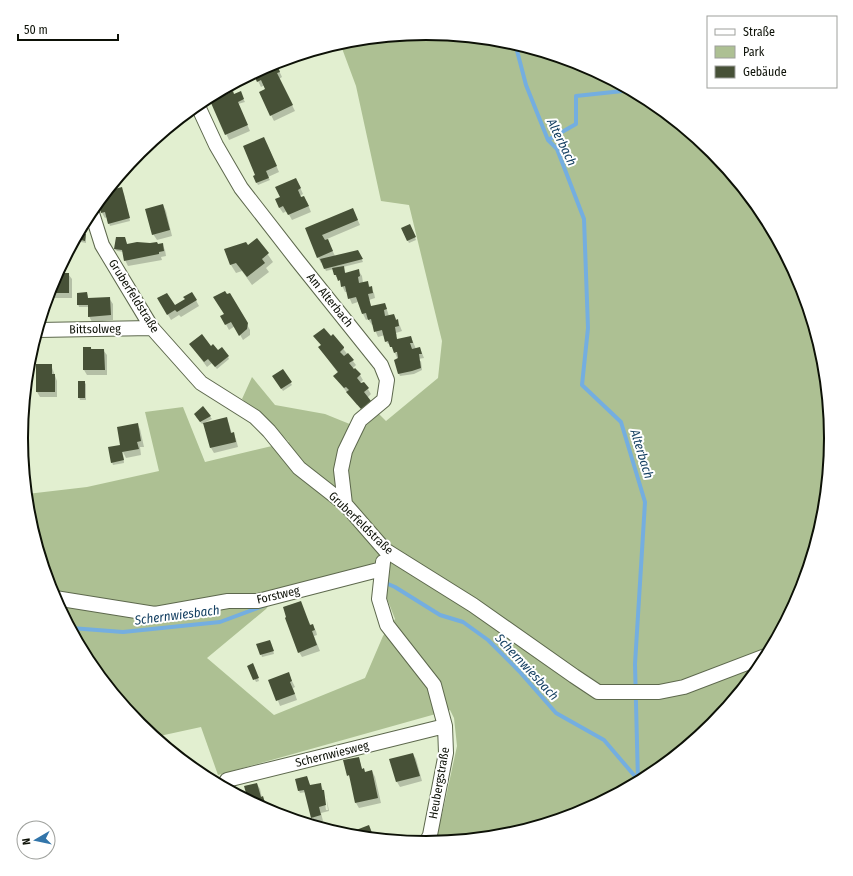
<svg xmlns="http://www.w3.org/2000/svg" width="853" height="876" viewBox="0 0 853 876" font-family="'Fira Sans Condensed',sans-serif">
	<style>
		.green { fill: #adc093; fill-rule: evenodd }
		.shadow { fill: #0003 }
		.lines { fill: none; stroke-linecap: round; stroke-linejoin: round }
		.stream { stroke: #74aee0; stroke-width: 4 }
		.building { fill: #475137 }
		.street-casing { stroke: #5d684d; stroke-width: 16 }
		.street { stroke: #fff; stroke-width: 14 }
		.labels { text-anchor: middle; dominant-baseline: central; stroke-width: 4; stroke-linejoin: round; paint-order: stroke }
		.street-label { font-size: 12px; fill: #0d1107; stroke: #fff }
		.water-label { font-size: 13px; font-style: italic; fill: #164163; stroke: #fff }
		.rim { fill: none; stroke: #0d1107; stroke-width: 2 }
	</style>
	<rect width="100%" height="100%" fill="#e2efd0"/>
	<!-- green -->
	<path class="green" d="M 427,33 L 506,40 L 582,63 L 652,101 L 713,151 L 764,213 L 801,283 L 824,359 L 832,438 L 824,517 L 801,593 L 764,663 L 713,725 L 652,775 L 581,813 L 505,836 L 432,843 L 442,815 L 457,746 L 454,718 L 450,710 L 218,775 L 201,727 L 155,737 L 140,725 L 89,663 L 52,593 L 29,517 L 27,494 L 87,487 L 159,471 L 145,412 L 183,407 L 205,462 L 289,442 L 242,399 L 252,377 L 275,405 L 325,414 L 362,429 L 379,414 L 386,421 L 438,378 L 442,341 L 409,205 L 381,201 L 356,86 L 340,43 L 348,40 ZM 374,565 L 395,619 L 383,636 L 365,678 L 274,715 L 207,658 L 266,609 L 281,589 Z"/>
	<!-- shadow -->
	<path class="shadow" d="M 275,62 L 282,77 L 279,79 L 295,111 L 274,121 L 271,115 L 267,90 L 265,85 L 261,87 L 254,73 Z
		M 222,90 L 224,96 L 241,95 L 245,102 L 238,104 L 250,131 L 229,140 L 212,103 L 211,104 L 208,97 Z
		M 160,134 L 163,140 L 152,145 L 150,143 Z
		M 267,144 L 279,172 L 268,177 L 270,180 L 258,185 L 257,183 Z
		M 299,185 L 303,194 L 300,196 L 301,198 L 307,202 L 311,212 L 292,220 L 287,211 L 283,213 L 279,207 Z
		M 121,189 L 124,194 L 130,221 L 110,226 L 107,217 L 105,218 L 102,213 Z
		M 163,205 L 166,211 L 172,236 L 157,240 L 153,234 Z
		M 355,214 L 360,225 L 327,239 L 335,256 L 359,253 L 363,262 L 343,267 L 346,274 L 358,270 L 362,276 L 363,283 L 367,282 L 374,293 L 375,298 L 369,300 L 371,307 L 385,304 L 389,316 L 394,315 L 400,326 L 402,331 L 396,333 L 397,336 L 395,334 L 397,340 L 411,337 L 416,349 L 420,348 L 424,358 L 418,359 L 418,362 L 421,361 L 422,370 L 414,374 L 400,376 L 399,374 L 398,360 L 395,353 L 402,352 L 402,351 L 394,352 L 390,343 L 388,344 L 386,341 L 385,335 L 378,337 L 373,325 L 372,325 L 368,319 L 366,320 L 360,308 L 358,302 L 352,304 L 347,292 L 345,292 L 338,277 L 336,277 L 334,269 L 326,271 L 322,262 L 321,263 L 318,257 L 306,229 Z
		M 411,228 L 416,240 L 409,243 L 402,229 Z
		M 85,234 L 86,237 L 86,243 L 81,242 L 79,239 Z
		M 125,238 L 127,245 L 162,244 L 165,250 L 166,256 L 161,257 L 162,260 L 128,266 L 125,260 L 124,252 L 117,251 L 115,249 Z
		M 257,239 L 273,262 L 266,268 L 269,272 L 252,285 L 242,271 L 236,273 L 231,265 L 226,250 L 248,246 Z
		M 57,274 L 68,274 L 72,279 L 72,298 L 53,298 L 50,293 L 50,288 Z
		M 87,293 L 88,299 L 109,298 L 113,304 L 113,320 L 92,322 L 89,316 L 89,307 L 79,307 L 78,304 Z
		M 192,293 L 199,306 L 181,317 L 179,315 L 171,320 L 159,299 L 174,306 L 186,300 Z
		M 230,294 L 250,330 L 250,335 L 243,340 L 235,326 L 229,330 L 222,317 L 225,315 Z
		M 333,336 L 356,365 L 352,369 L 360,375 L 363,380 L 360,383 L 361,385 L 364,383 L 371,394 L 367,398 L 371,404 L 363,410 L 359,404 L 357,405 L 338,381 L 338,373 L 319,347 Z
		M 190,344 L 211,347 L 228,357 L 229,359 L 217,369 L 212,363 L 207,367 Z
		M 91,348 L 92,350 L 103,350 L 107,355 L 107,375 L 87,375 L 84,370 Z
		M 51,365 L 57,381 L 57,397 L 40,397 L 37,392 Z
		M 283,370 L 292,385 L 283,391 L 274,376 Z
		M 84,382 L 86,384 L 86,400 L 80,400 L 79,397 Z
		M 203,408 L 212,419 L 202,424 L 196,417 Z
		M 226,418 L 229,424 L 232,434 L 233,433 L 236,439 L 238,447 L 214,453 L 211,448 L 205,424 Z
		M 137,424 L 140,429 L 144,447 L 140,447 L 141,455 L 126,458 L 123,452 L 124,463 L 113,465 L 112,462 Z
		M 305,614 L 311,626 L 313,626 L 316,631 L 317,635 L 314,636 L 320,651 L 302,657 L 299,652 Z
		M 271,643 L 274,654 L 262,657 L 258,644 Z
		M 249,666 L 254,667 L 259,681 L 256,682 Z
		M 288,673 L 295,687 L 293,688 L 297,700 L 280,706 L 270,680 Z
		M 174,747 L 177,752 L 178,756 L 168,748 Z
		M 413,754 L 416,759 L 422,781 L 400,787 L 397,782 Z
		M 359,758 L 362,770 L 365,773 L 372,771 L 375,777 L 381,803 L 359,808 L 356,803 L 349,773 L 348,777 L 345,761 Z
		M 307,777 L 310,786 L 320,784 L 324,791 L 323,790 L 326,810 L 328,810 L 326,795 L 326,796 L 329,811 L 321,813 L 323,821 L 315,823 L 312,817 L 306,792 L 300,793 L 299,791 Z
		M 257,784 L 260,789 L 262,798 L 263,798 L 266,803 L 268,811 L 249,801 L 245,786 Z
		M 296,816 L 298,821 L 291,819 L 290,817 Z"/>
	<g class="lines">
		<!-- stream -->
		<path class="stream" d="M 515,43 L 526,85 L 548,140 L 557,149 L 584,219 L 588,328 L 582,385 L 621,422 L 645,502 L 635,664 L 638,782
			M 548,140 L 576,124 L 576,96 L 632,90
			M 388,584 L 395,587 L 440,615 L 463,622 L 488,640 L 519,671 L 556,713 L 604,740 L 639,781
			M 71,628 L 123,632 L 220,622 L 263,606"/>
	</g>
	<!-- building -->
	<path class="building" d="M 276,62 L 280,72 L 277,73 L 293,105 L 270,116 L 259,92 L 265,89 L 261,80 L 257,82 L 253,73 Z
		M 222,90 L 225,95 L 233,91 L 234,94 L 241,91 L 244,99 L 238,102 L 248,125 L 225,135 L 211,103 L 209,104 L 207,98 Z
		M 264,137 L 277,166 L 266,171 L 269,178 L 256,183 L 253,176 L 255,175 L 243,146 Z
		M 296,178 L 301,188 L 298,190 L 301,197 L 304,196 L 309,206 L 288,215 L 283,206 L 279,208 L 275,199 L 280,197 L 275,187 Z
		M 122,187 L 130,218 L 108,224 L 105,212 L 101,213 L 98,202 L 107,191 Z
		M 163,204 L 170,230 L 152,235 L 145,209 Z
		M 353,208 L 358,220 L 322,235 L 325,240 L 328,239 L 333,251 L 317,258 L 305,228 Z
		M 410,224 L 416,237 L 407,241 L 401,228 Z
		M 79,232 L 86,234 L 85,241 L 78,239 Z
		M 116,237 L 125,237 L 127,244 L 137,242 L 150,243 L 157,242 L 158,244 L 163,243 L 164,251 L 159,252 L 159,254 L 124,261 L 122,250 L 114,249 Z
		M 257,238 L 269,253 L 262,259 L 265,263 L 247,277 L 236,263 L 230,265 L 224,249 L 246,242 L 248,245 Z
		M 358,250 L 363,259 L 324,269 L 320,259 Z
		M 344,266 L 345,273 L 359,269 L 360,276 L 358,277 L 359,283 L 368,281 L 369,287 L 372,286 L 373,293 L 368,294 L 371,306 L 385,303 L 387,309 L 384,310 L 385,316 L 394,314 L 396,320 L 398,319 L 399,326 L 395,327 L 397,339 L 411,336 L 413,343 L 410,343 L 412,349 L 420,347 L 422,354 L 419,354 L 421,368 L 412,371 L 398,374 L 394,360 L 398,358 L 397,352 L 394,353 L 392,347 L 390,347 L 388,341 L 385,342 L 382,330 L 374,332 L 371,319 L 368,320 L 366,313 L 362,314 L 356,297 L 348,299 L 345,286 L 341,287 L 340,280 L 338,281 L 336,275 L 334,275 L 332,268 Z
		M 57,273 L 69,273 L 69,293 L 49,293 L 52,283 Z
		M 225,291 L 227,294 L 230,293 L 248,323 L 247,329 L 239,336 L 231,322 L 225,325 L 220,316 L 224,314 L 213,297 Z
		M 87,292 L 88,298 L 110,297 L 111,315 L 88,317 L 88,305 L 77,305 L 77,293 Z
		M 192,292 L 197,300 L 177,312 L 175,310 L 167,315 L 157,298 L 167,293 L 175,305 L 185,299 L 183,297 Z
		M 324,328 L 331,336 L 333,334 L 344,347 L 344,348 L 340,352 L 344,356 L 348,353 L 354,360 L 349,363 L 354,369 L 355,368 L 361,374 L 357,378 L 361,383 L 364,382 L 369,388 L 364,392 L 371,401 L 361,409 L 346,392 L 349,390 L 346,387 L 344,388 L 333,376 L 338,372 L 318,347 L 321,345 L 313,336 Z
		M 202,334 L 211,346 L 213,344 L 218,350 L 222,347 L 229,356 L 215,367 L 208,359 L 204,362 L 189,344 Z
		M 83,347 L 91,347 L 91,349 L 104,349 L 105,370 L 83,370 Z
		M 36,364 L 52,364 L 52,374 L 55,374 L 55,392 L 36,392 Z
		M 283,369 L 292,382 L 281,389 L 272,376 Z
		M 78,381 L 85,381 L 85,398 L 78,398 Z
		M 203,406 L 211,416 L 200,422 L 194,414 Z
		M 227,417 L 231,433 L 234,432 L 236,442 L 210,448 L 203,423 Z
		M 138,423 L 141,441 L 137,442 L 139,449 L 122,452 L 124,460 L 111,463 L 108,447 L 120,445 L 117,427 Z
		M 301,601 L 310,625 L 313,624 L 315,630 L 312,631 L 317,645 L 298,653 L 285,618 L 286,617 L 283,607 Z
		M 270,640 L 274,651 L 260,655 L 256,644 Z
		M 253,663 L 259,678 L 253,680 L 247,666 Z
		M 289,672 L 292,681 L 290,682 L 295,694 L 276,701 L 268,680 Z
		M 413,753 L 420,776 L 396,782 L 389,759 Z
		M 359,757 L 362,769 L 364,768 L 365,772 L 372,770 L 378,798 L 355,803 L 349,775 L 347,776 L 343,760 Z
		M 307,776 L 310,785 L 321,783 L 322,790 L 324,790 L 326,805 L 319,807 L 321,815 L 311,818 L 304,790 L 298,791 L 295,779 Z
		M 257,783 L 261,797 L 263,796 L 267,810 L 248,800 L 244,786 Z
		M 369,825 L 374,838 L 352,836 L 351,832 Z"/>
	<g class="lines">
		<defs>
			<path id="street" d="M 197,104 L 216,145 L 241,188 L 297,260 L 381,365 L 387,380 L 384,400 L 360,420 L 345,451 L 341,470 L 345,504
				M 91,210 L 102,245 L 152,328 L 201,383 L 255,417 L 269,431 L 299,468 L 345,504 L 385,550 L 473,605 L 574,676 L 598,692 L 659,692 L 684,687 L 768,655
				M 38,330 L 152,328
				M 383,562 L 379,599 L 387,625 L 434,685 L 445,726 L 446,753 L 430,835 L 426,843
				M 55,598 L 155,614 L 228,601 L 258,601 L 382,569
				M 224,787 L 227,780 L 445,726"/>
		</defs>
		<!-- street casing -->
		<use href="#street" class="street-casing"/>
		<!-- street -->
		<use href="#street" class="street"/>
	</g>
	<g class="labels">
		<!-- street labels -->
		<g class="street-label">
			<text transform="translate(134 296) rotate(58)">Gruberfeldstraße</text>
			<text transform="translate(330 300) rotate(51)">Am Alterbach</text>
			<text transform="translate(95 329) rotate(-1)">Bittsolweg</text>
			<text transform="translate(361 523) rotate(44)">Gruberfeldstraße</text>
			<text transform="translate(278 595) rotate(-13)">Forstweg</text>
			<text transform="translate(332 754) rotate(-14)">Schernwiesweg</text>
			<text transform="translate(439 783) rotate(-80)">Heubergstraße</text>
		</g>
		<!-- water labels -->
		<g class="water-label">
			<text transform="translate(562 142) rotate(64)">Alterbach</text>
			<text transform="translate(642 454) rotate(73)">Alterbach</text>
			<text transform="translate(177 615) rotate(-7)">Schernwiesbach</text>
			<text transform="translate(527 667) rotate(47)">Schernwiesbach</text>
		</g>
	</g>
	<!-- crop -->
	<path d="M0 0H853V876H0ZM28 438a398 398 0 1 1 796 0a398 398 0 1 1-796 0Z" fill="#fff" fill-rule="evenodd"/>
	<path class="rim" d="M28 438a398 398 0 1 1 796 0a398 398 0 1 1-796 0Z"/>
	<!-- legend -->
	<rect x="707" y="16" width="130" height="72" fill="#ffffff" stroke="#9ea09c"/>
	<rect x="715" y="29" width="20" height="6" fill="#ffffff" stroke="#9ea09c"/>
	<text x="743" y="36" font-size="12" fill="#0d1107">Straße</text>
	<rect x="715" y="46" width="20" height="12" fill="#adc093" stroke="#9ea09c"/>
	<text x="743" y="56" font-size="12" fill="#0d1107">Park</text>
	<rect x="715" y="66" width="20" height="12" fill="#475137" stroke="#9ea09c"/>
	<text x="743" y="76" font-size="12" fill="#0d1107">Gebäude</text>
	<!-- north arrow -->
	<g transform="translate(36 840) rotate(261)"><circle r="19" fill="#ffffff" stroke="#9ea09c"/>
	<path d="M0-3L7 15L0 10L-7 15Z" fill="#3275aa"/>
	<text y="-6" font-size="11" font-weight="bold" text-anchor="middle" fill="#0d1107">N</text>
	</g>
	<!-- scale -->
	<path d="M18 34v6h100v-6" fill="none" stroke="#0d1107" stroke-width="2"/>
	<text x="24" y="34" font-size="12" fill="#0d1107" stroke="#ffffff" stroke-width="3" paint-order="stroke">50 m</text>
</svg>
